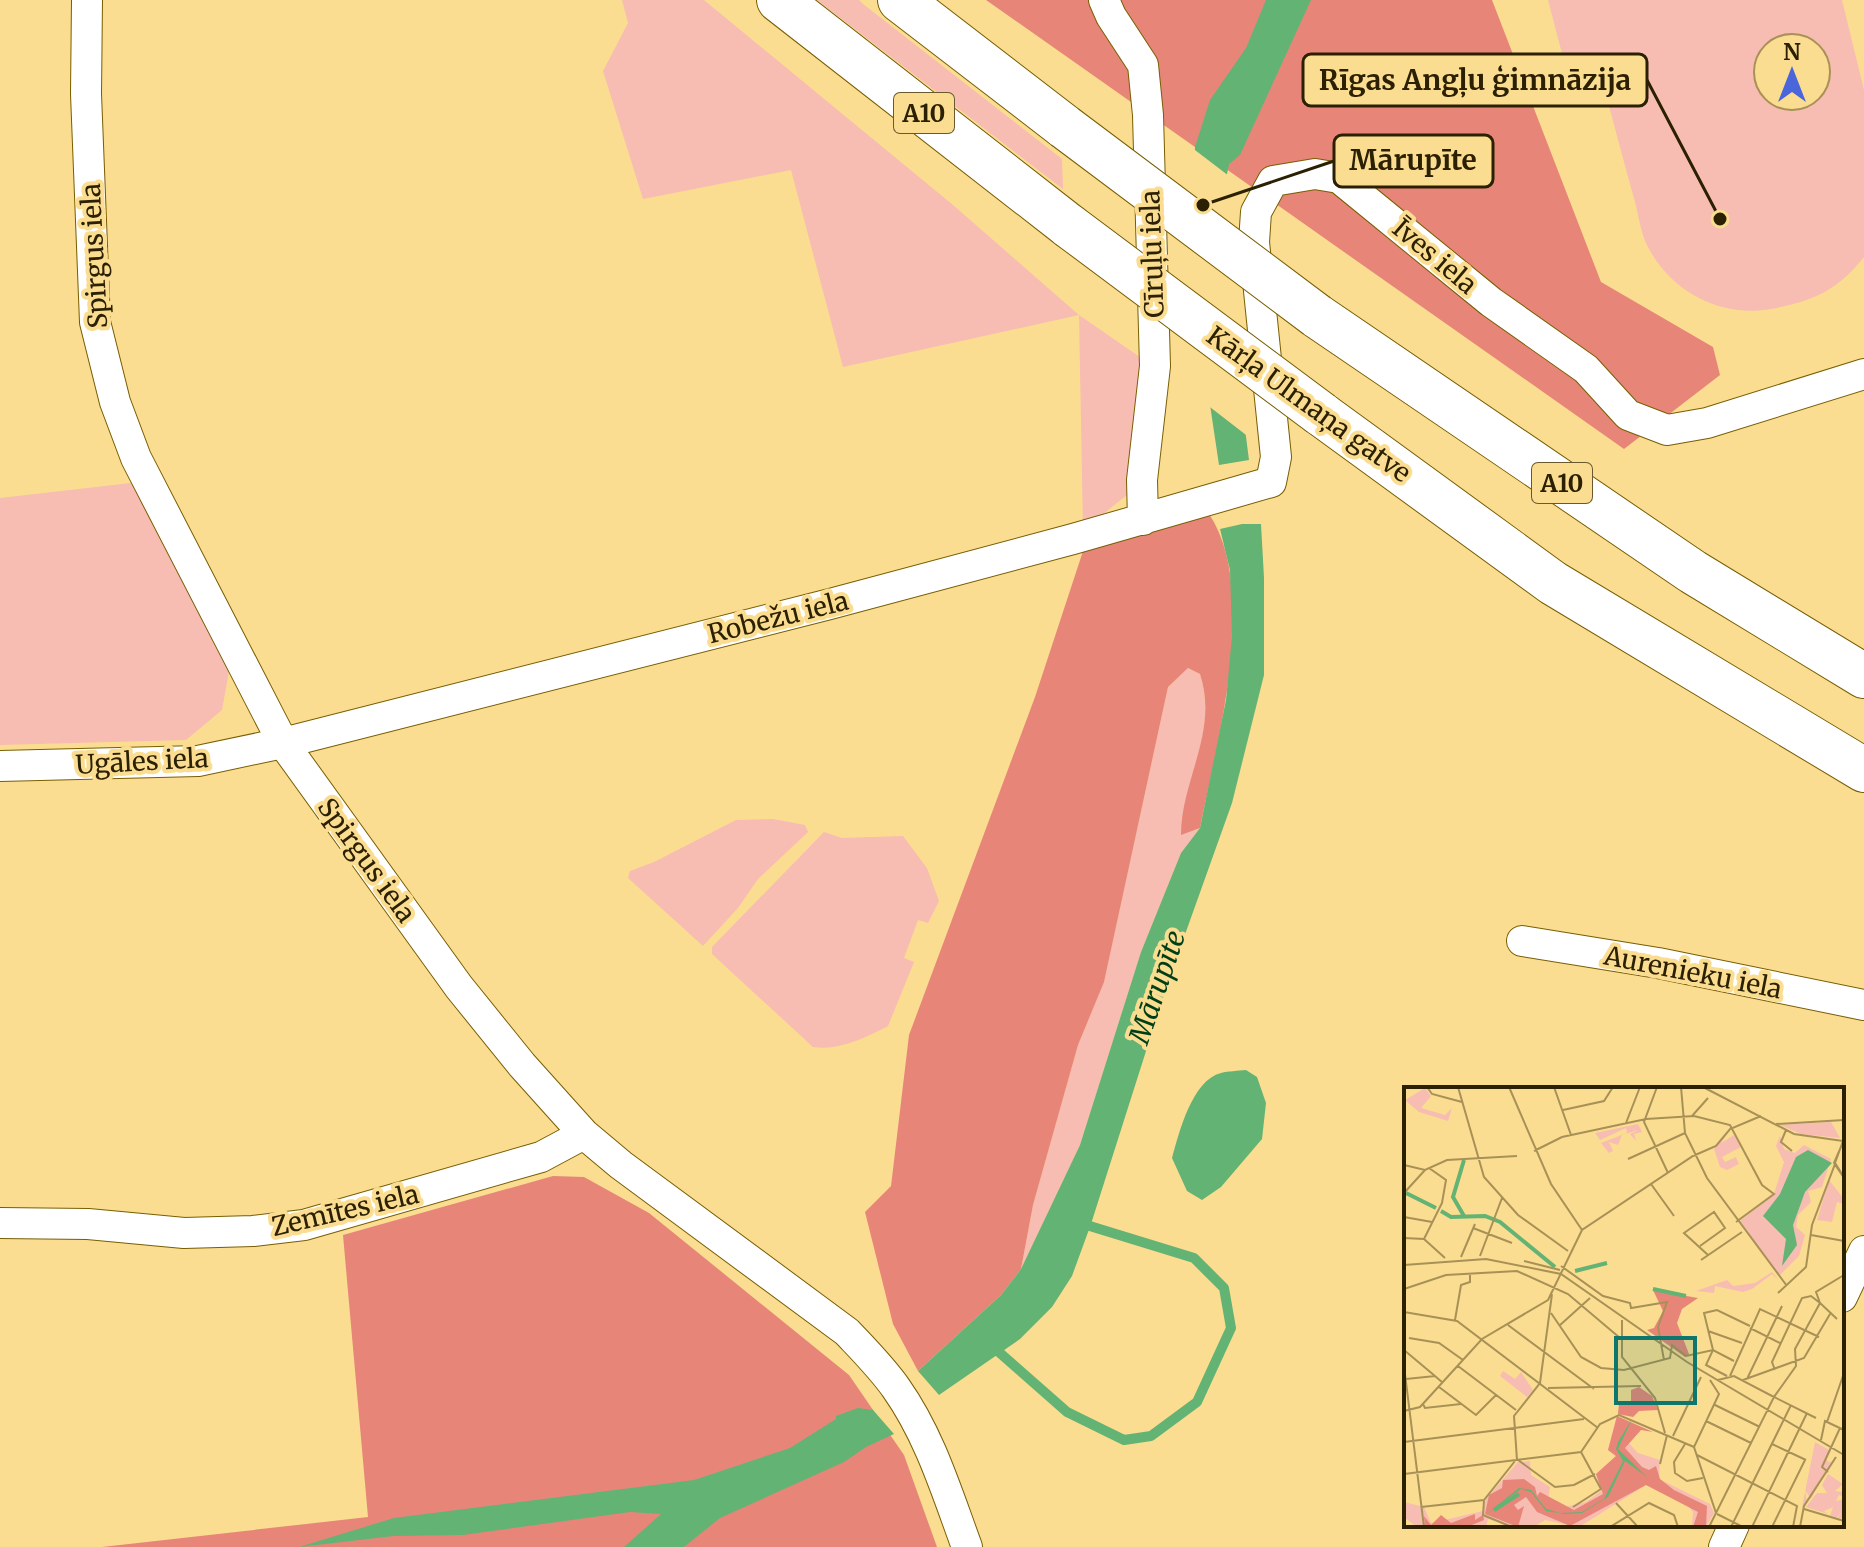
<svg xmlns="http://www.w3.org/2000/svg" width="1864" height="1547" viewBox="0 0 1864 1547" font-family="Merriweather,serif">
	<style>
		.green { fill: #f7bcb2; fill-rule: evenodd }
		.forest { fill: #e78678 }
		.water { fill: #63b374 }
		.pier { fill: #fbdd91 }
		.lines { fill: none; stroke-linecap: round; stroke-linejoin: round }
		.stream { stroke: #63b374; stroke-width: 10 }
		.minor-casing { stroke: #785e02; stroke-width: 32 }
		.trunk-casing { stroke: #785e02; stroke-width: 46 }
		.minor { stroke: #fff; stroke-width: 30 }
		.trunk { stroke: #fff; stroke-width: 44 }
		.trunk-bridge-casing { stroke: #785e02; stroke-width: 46; stroke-linecap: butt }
		.trunk-bridge { stroke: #fff; stroke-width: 44 }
		.labels { text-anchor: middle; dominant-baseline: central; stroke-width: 8; stroke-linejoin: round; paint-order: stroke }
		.shield { fill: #fbdd91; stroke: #69592c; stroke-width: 2 }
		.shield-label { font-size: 24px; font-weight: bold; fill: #2b2001 }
		.street-label { font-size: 26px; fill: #2b2001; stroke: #fbdd91 }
		.water-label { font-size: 28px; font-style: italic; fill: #003f16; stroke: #fbdd91 }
		.inset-river { fill: none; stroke: #63b374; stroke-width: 4 }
		.inset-road { fill: none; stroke: #a89157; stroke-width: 2 }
		.view { fill: #0f766e; fill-opacity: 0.15; stroke: #0f766e; stroke-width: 4 }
		.inset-edge { fill: none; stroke: #2b2001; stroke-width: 4 }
		.leader { fill: none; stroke: #2b2001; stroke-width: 3 }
		.callout-dot { fill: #2b2001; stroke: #fbdd91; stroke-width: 3 }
		.callout { fill: #fbdd91; stroke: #2b2001; stroke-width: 3 }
		.callout-label { font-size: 28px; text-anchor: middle; font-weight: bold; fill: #2b2001 }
	</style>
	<rect width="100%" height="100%" fill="#fbdd91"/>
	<!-- green -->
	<path class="green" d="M 622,0 L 704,0 L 953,205 L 1079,315 L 1147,362 L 1127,495 L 1083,530 L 1079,315 L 843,367 L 791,170 L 643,199 L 603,71 L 628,23 Z
		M 817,0 L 859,0 L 863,4 L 1062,159 L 1063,189 Z
		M 1548,0 L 1842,0 L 1864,90 L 1864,257 C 1837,291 1813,301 1771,309 C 1722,318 1673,293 1649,249 C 1641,236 1639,217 1635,202 C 1624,163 1614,124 1603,84 L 1572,92 ZM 1768,48 L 1816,48 L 1816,96 L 1768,96 Z
		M 131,483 L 193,592 L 229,671 L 222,710 L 186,740 L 0,745 L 0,498 Z
		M 1188,668 L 1200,674 C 1212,710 1201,750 1191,785 C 1186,802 1181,817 1182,834 L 1200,828 L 1181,853 L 1141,952 L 1080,1145 L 1021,1269 L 1033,1205 L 1078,1045 L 1104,981 L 1168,687 Z
		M 773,819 L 805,825 L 808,832 L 758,879 L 738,908 L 703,946 L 628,878 L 630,871 L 654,862 L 736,820 Z
		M 824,832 L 842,838 L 903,836 L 927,868 L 939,901 L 928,923 L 918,920 L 904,958 L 914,962 L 888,1026 C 865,1038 839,1051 813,1047 L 712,954 L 712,947 Z"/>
	<!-- forest -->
	<path class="forest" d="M 986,0 L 1492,0 L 1601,282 L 1713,347 L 1720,375 L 1624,449 Z
		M 1207,511 C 1261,587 1217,742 1200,828 L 1181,835 C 1181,780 1219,732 1200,674 L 1188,668 L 1168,687 L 1104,982 L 1078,1045 L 1033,1205 L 1021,1269 L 1001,1295 L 918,1371 L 893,1324 L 865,1212 L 891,1186 L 909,1035 L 1035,697 L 1085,545 Z
		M 553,1176 L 584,1177 L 649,1213 L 849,1375 L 904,1455 L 937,1547 L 102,1547 L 368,1517 L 343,1235 Z"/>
	<!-- water -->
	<path class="water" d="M 1266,0 L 1311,0 L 1240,155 L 1229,164 L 1218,220 L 1249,460 L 1219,465 L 1206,378 L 1193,191 L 1195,147 L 1210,100 L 1246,48 Z
		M 1242,524 L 1261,524 L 1264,578 L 1264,675 L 1232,803 L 1168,982 L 1091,1224 L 1072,1276 L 1052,1307 L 1020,1339 L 939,1395 L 918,1371 L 1001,1295 L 1021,1269 L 1080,1145 L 1141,952 L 1181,853 L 1200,828 L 1226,700 L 1232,636 L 1230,570 L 1220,529 Z
		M 1246,1070 L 1257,1077 L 1266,1103 L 1262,1139 L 1221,1187 L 1202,1200 L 1187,1191 L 1172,1158 C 1179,1133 1192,1080 1221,1073 C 1228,1071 1238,1071 1246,1070 Z
		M 858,1408 L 873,1410 L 894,1434 L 866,1447 L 844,1462 L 720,1518 L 684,1547 L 624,1547 L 661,1514 L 630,1512 L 463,1535 L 394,1536 L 299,1547 L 394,1518 L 694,1480 L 790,1448 L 836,1419 L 836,1416 Z"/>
	<!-- pier -->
	<path class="pier" d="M 1191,147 L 1229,176 L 1220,233 L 1238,326 L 1240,364 L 1250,438 L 1206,404 L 1189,191 Z"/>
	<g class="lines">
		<!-- stream -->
		<path class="stream" d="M 992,1346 L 1067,1412 L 1124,1440 L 1151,1436 L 1197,1402 L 1231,1328 L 1224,1288 L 1194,1258 L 1080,1223"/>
		<defs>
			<path id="minor" d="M 87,0 L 86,94 L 95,322 L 115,402 L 136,458 L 283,743 L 459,987 L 522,1065 L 584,1134 L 621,1165 L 847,1332 C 864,1350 882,1368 896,1388 C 930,1436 947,1493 967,1547
				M 1104,0 L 1111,16 L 1143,65 L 1148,115 L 1155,366 L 1142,480 L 1143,520
				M 0,766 L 198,761 L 283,743 L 830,604 L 1073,539 L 1271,482 L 1276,457 L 1254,242 L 1256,212 L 1273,181 L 1315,174 L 1339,178 L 1491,302 L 1586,369 L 1628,415 L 1667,430 L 1707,423 L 1864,374
				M 1522,941 L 1658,963 L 1864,1005
				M 0,1223 L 88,1224 L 184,1233 L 253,1231 L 304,1225 L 541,1157 L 584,1134
				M 1842,1297 L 1864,1251
				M 1724,1547 L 1734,1525"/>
			<path id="trunk" d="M 779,0 L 1069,226
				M 900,0 L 1065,127
				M 1317,316 L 1693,572 L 1864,676
				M 1321,414 L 1553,583 L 1864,770"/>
		</defs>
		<!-- minor casing -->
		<use href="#minor" class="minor-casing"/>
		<!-- trunk casing -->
		<use href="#trunk" class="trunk-casing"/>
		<!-- minor -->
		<use href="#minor" class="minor"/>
		<!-- trunk -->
		<use href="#trunk" class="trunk"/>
		<defs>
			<path id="trunk-bridge" d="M 1065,127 L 1317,316
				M 1069,226 L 1321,414"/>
		</defs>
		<!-- trunk-bridge casing -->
		<use href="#trunk-bridge" class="trunk-bridge-casing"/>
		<!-- trunk-bridge -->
		<use href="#trunk-bridge" class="trunk-bridge"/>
	</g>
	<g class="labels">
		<!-- shield labels -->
		<g class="shield">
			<rect x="894" y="93" width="60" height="40" rx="6"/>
			<rect x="1532" y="463" width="60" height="40" rx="6"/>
		</g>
		<g class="shield-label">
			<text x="924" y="113">A10</text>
			<text x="1562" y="483">A10</text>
		</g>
		<!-- street labels -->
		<g class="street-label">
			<text transform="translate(1152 254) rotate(-92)">Cīruļu iela</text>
			<text transform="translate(94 256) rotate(-93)">Spirgus iela</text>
			<text transform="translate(1435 256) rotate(40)">Īves iela</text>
			<text transform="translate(1309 404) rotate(36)">Kārļa Ulmaņa gatve</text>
			<text transform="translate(778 617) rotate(-14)">Robežu iela</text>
			<text transform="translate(142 761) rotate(-3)">Ugāles iela</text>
			<text transform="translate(367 860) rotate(54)">Spirgus iela</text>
			<text transform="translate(1693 972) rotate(11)">Aurenieku iela</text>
			<text transform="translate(345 1210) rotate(-13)">Zemītes iela</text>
		</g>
		<!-- water labels -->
		<g class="water-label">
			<text transform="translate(1157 987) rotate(-71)">Mārupīte</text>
		</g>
	</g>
	<!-- overview -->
	<g transform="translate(1404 1087)">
		<rect width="440" height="440" fill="#fbdd91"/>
		<path d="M 21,1 L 27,9 L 17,21 L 41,28 L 48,21 L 44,34 L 15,25 L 1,13 ZM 427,35 L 436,51 L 397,47 L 376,38 ZM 234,37 L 238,45 L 230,47 L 232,54 L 226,47 L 234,43 L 218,48 L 214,58 L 205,55 L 209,64 L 205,66 L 197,56 L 223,46 L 222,41 L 196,53 L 191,46 ZM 325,44 L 317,56 L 330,48 L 337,60 L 318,70 L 321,75 L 332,70 L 335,77 L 323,83 L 316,80 L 310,62 ZM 376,49 L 380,62 L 391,66 L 400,58 L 427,72 L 418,100 L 404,104 L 407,115 L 394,128 L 392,140 L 401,148 L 395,169 L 375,189 L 336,134 L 370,107 L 380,75 L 372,59 ZM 425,93 L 440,112 L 440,117 L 433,115 L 428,135 L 413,133 ZM 368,185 L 375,193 L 368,187 L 348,202 L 339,205 L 311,199 L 310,206 L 292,204 L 323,193 L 329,199 L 351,196 ZM 99,284 L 111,292 L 117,285 L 129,303 L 123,310 L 96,289 ZM 213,329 L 215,366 L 224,355 L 234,366 L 256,373 L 255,392 L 306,417 L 310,426 L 302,440 L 288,440 L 289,425 L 283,418 L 242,398 L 175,440 L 141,433 L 130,440 L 108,440 L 84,432 L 82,440 L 13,440 L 0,430 L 0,415 L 20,420 L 27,436 L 79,424 L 82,412 L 114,375 L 126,374 L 127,388 L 146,400 L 144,413 L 162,420 L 182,415 L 197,404 L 192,387 L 212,369 L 204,363 ZM 411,355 L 425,363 L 422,373 L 428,376 L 424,384 L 414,380 L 422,384 L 407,412 L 401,403 L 403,415 L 398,420 ZM 424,387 L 439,397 L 431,404 L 440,405 L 440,410 L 435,408 L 432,414 L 440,412 L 440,432 L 434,431 L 437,425 L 433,431 L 426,429 L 429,420 L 420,424 L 424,427 L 402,420 L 413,406 L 423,406 L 418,398 Z" fill="#f7bcb2"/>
		<path d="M 249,203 L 294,211 L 278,222 L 273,236 L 285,267 L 281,270 L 243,243 L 250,241 L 259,224 ZM 235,300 L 248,309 L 254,323 L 235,324 L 229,330 L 214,327 L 215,316 L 227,315 L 227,303 ZM 213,329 L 249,345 L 237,343 L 221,361 L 238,380 L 245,383 L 252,379 L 256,392 L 270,403 L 303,419 L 302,440 L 289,440 L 294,425 L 242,398 L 166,439 L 133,425 L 122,410 L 110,418 L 114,423 L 120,419 L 114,440 L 81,427 L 85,408 L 98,401 L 99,393 L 120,392 L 131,400 L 133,409 L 136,405 L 170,423 L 199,407 L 192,387 L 212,369 L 204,363 ZM 71,427 L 71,433 L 79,428 L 80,433 L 63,440 L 21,440 L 20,429 L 27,438 L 37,428 L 47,436 Z" fill="#e78678"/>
		<path d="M 404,63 L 428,76 L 401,105 L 389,138 L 393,158 L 378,179 L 382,152 L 359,129 L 376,107 L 392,70 ZM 228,332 L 214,362 L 243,390 L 221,374 L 204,410 L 178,426 L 161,427 L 142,424 L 127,405 L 117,402 L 81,428 L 115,401 L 127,403 L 142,422 L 156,426 L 178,425 L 200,412 L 219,374 L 212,362 L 214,355 Z" fill="#63b374"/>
		<path class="inset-river" d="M 60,73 L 49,110 L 60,129M 2,106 L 32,121M 37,124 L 47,130 L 81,129 L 96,135 L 151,180M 171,184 L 203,176M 249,202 L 282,209M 90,423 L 115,407"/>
		<path class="inset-road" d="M 23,0 L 28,7 L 58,15M 54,0 L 80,90 L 114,128 L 164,164M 105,0 L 147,97 L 178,143M 150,0 L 167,48M 253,0 L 240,35 L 264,86M 277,0 L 281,46 L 303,91 L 383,199M 299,0 L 390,47 L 439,54M 159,23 L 200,14 L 209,0M 288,29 L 304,11M 222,36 L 236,0M 372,37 L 440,33M 382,43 L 377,55 L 388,64M 440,53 L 430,76 L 440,91M 439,54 L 431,76 L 440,90M 130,64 L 158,50 L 242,32 L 290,29 L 326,38 L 358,98 L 370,107 L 332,135M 224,72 L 281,46M 0,78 L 21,83 L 43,73 L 113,69M 247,97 L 270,129M 0,106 L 21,83M 0,130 L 28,135M 69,141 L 108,156M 407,148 L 440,154M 0,151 L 20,152 L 41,171M 20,152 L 38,116 L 42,93 L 25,81M 296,159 L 321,141 L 310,125 L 280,146 L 304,168M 76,169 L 98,111M 57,170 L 71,137M 297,173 L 338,145M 120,174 L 156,183M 0,178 L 82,172 L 157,187 L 283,275 L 440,368M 157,179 L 199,209 L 226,216 L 227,221 L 263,215 L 254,240 L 260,273M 0,202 L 42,188 L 113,184 L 164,207 L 216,251M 374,206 L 402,180 L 408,138 L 431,77M 415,215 L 433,232M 416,216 L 412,205 L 440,188M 0,225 L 53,234 L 194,341M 147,226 L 177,270 L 197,281 L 220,283 L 266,271 L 268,258 L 282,269 L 309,263 L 330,274M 51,233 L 57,198 L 66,195 L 66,186M 218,233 L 218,270 L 251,311 L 261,346M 104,238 L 190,302M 155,239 L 186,211M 346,241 L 376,256M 304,244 L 338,256M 5,251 L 35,256 L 59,273M 0,263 L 31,289M 0,279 L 20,440M 54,279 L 112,323M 371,283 L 368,275 L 398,211 L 407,209 L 416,216M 323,289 L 302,278 L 309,263 L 300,226 L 313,223 L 346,239M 326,289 L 356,222 L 415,250M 2,292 L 31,289 L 39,296M 343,292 L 378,219M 306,293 L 315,307 L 290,360 L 312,426M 339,293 L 400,271 L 426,227M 35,300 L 72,328 L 92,308M 144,301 L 237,299M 19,317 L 21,321 L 57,317M 311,318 L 356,340M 0,324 L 16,320 L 78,252 L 144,213 L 178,143 L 289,69 L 312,59 L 326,42 L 357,29M 412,331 L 370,310 L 392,279 L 391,262 L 416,216M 302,334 L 347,356M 423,335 L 440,286M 269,349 L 297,290M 417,353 L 421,334 L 440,343M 0,355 L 180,332M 281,357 L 270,375 L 271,386 L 283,394 L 299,391M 368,357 L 402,373M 293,368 L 393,419 L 389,440M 113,373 L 110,329 L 136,296 L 148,207M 114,373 L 151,400 L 170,398 L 191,387M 256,377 L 263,348M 424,385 L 418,380 L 436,341M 0,387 L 177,365 L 196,337 L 215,328 L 290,360M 80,414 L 79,428 L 108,440M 212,416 L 234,440M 17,420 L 80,413 L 111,374M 169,420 L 197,402 L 177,365M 400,422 L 440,434M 313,427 L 339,440M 206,440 L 245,416 L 270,428 L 274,440M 305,440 L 370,310 L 330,289 L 314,293M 327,440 L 387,318M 348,440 L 403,326M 368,440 L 401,373M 396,440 L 400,419 L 432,370"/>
		<path class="view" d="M 212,251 L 291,251 L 291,316 L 212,316 Z"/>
		<rect width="440" height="440" class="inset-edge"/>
	</g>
	<!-- callouts -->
	<path class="leader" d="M1720 219L1647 80M1203 205L1334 161"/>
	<g class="callout-dot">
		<circle cx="1720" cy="219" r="8"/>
		<circle cx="1203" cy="205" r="8"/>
	</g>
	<g class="callout">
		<rect x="1303" y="54" width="344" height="52" rx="8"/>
		<rect x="1334" y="135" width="159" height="52" rx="8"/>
	</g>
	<g class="callout-label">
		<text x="1475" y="90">Rīgas Angļu ģimnāzija</text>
		<text x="1413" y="170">Mārupīte</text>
	</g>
	<!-- north arrow -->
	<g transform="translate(1792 72)"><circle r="38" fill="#fbdd91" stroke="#a89157" stroke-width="2"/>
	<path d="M0-6L14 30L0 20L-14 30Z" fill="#4a66da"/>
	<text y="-12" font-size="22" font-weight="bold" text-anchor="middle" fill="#2b2001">N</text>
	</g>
</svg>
